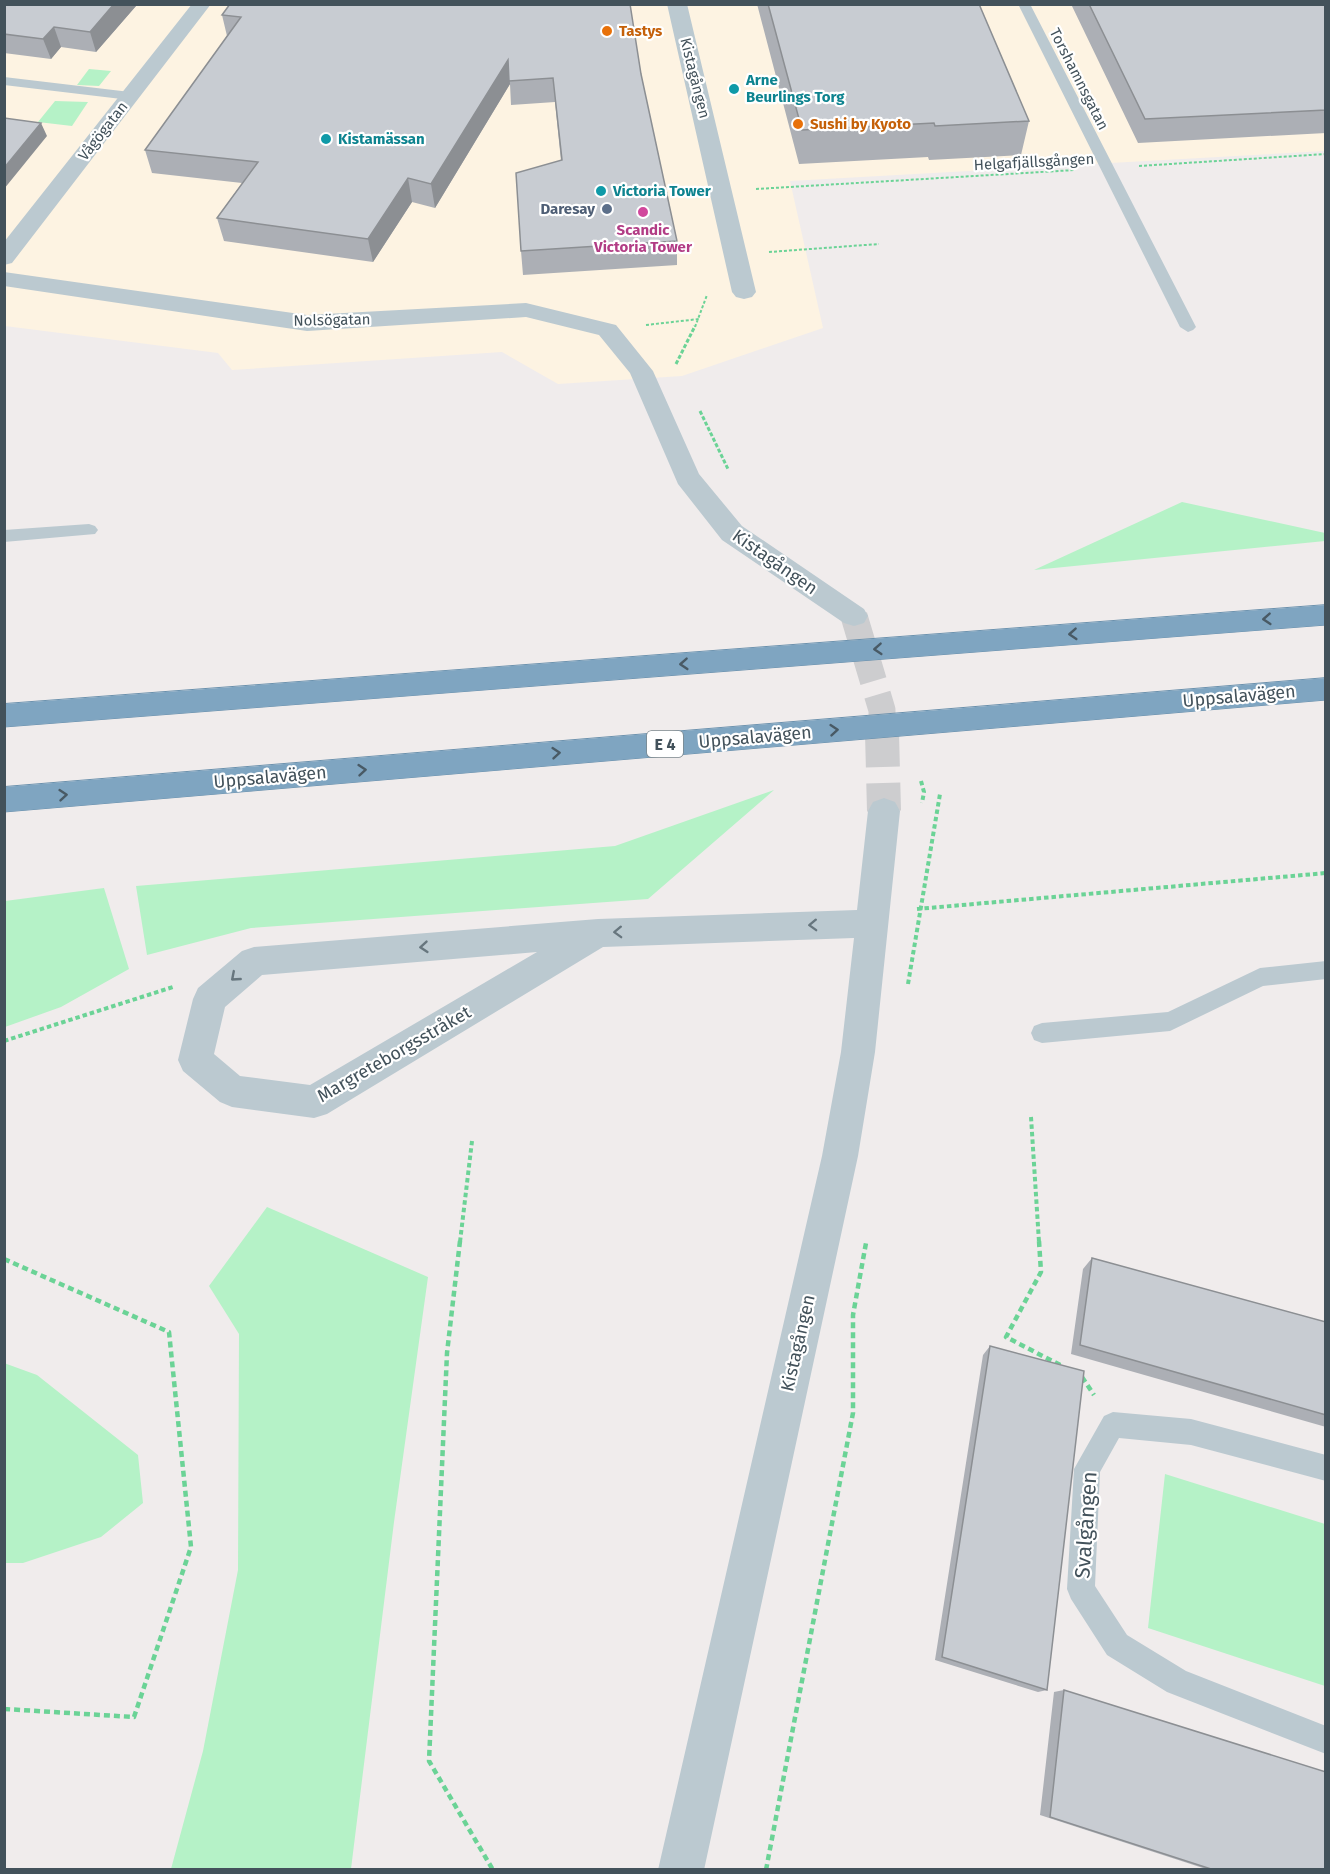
<svg xmlns="http://www.w3.org/2000/svg" width="1330" height="1874" viewBox="0 0 1330 1874" font-family="'Fira Sans',sans-serif">
	<style>
		.commercial { fill: #fdf3e2 }
		.green { fill: #b5f2c7 }
		.lines { fill: none; stroke-linecap: round; stroke-linejoin: round }
		.minor-tunnel-far1 { stroke: #cdcdcf; stroke-width: 27; stroke-dasharray: 27 14; stroke-linecap: butt }
		.minor-tunnel { stroke: #cdcdcf; stroke-width: 34; stroke-dasharray: 34 16; stroke-linecap: butt }
		.motorway-casing { stroke: #6a90ac; stroke-width: 1 }
		.path-far3 { stroke: #6bd396; stroke-width: 2; stroke-dasharray: 3 2; stroke-linecap: butt }
		.path-far2 { stroke: #6bd396; stroke-width: 3; stroke-dasharray: 4 2; stroke-linecap: butt }
		.path-far1 { stroke: #6bd396; stroke-width: 4; stroke-dasharray: 4.5 3; stroke-linecap: butt }
		.path { stroke: #6bd396; stroke-width: 4.5; stroke-dasharray: 6 4; stroke-linecap: butt }
		.service { fill: #bbc9d0; fill-rule: evenodd }
		.minor { fill: #bbc9d0; fill-rule: evenodd }
		.motorway { fill: #7fa5c1; fill-rule: evenodd }
		.wall { fill: #acafb5 }
		.shaded-wall { fill: #8c8f93 }
		.building { fill: #c8ccd2; stroke: #8c8f93; stroke-width: 1.5 }
		.oneway { stroke: #495a65 }
		.oneway2 { stroke: #67767e }
		.food-dot { fill: #e8710a; stroke: #fff; stroke-width: 2 }
		.culture-dot { fill: #0f9aa8; stroke: #fff; stroke-width: 2 }
		.service-dot { fill: #5c6f8a; stroke: #fff; stroke-width: 2 }
		.hotel-dot { fill: #d1479c; stroke: #fff; stroke-width: 2 }
		.labels { text-anchor: middle; dominant-baseline: central; stroke-width: 4.5; stroke-linejoin: round; paint-order: stroke }
		.far-food-label { font-size: 15px; font-weight: bold; fill: #c56008; stroke: #fff; text-anchor: start }
		.far-street-label { font-size: 15px; fill: #43525b; stroke: #fff }
		.far-culture-label { font-size: 15px; font-weight: bold; fill: #0d838f; stroke: #fff; text-anchor: start }
		.far-service-label { font-size: 15px; font-weight: bold; fill: #4e5e75; stroke: #fff; text-anchor: end }
		.far-hotel-label { font-size: 15px; font-weight: bold; fill: #b23c85; stroke: #fff }
		.shield { fill: #fff; stroke: #7b868c; stroke-width: 1.5 }
		.shield-label { font-size: 16px; font-weight: bold; fill: #43525b }
		.street-label { font-size: 18px; fill: #43525b; stroke: #fff }
		.near-street-label { font-size: 21px; fill: #43525b; stroke: #fff }
	</style>
	<rect width="100%" height="100%" fill="#f0ecec"/>
	<!-- commercial -->
	<path class="commercial" d="M 5,5 L 1325,5 L 1325,151 L 790,181 L 823,328 L 682,376 L 558,384 L 502,352 L 232,370 L 218,353 L 5,326 Z"/>
	<!-- green -->
	<path class="green" d="M 89,69 L 111,71 L 99,86 L 77,85 Z
		M 55,101 L 88,102 L 72,126 L 38,122 Z
		M 1182,502 L 1325,533 L 1325,541 L 1034,570 Z
		M 774,790 L 648,899 L 251,928 L 147,955 L 136,886 L 615,846 Z
		M 104,888 L 129,969 L 61,1007 L 5,1027 L 5,901 Z
		M 267,1207 L 428,1277 L 394,1522 L 351,1869 L 171,1869 L 203,1751 L 238,1570 L 239,1334 L 209,1286 Z
		M 4,1363 L 37,1375 L 138,1455 L 143,1503 L 101,1537 L 23,1563 L 5,1563 Z
		M 1165,1474 L 1325,1524 L 1325,1686 L 1148,1628 Z"/>
	<g class="lines">
		<!-- minor-tunnel-far1 -->
		<path class="minor-tunnel-far1" d="M 854,616 L 882,710 L 882,735"/>
		<!-- minor-tunnel -->
		<path class="minor-tunnel" d="M 882,733 L 884,811"/>
		<defs>
			<path id="motorway" d="M 1326,605 L 1326,625 L 4,727 L 4,704 Z
				M 1326,678 L 1326,700 L 4,812 L 4,787 Z"/>
		</defs>
		<!-- motorway casing -->
		<use href="#motorway" class="motorway-casing"/>
		<!-- path-far3 -->
		<path class="path-far3" d="M 1139,166 L 1326,154
			M 756,189 L 1075,170
			M 769,252 L 879,244
			M 646,325 L 699,319
			M 695,327 L 707,295"/>
		<!-- path-far2 -->
		<path class="path-far2" d="M 676,364 L 695,326
			M 700,411 L 728,469"/>
		<!-- path-far1 -->
		<path class="path-far1" d="M 921,781 L 924,792 L 922,803
			M 917,909 L 1326,873
			M 908,984 L 940,794
			M 4,1041 L 173,987
			M 1031,1117 L 1039,1242
			M 460,1242 L 472,1141"/>
		<!-- path -->
		<path class="path" d="M 460,1241 L 447,1353 L 429,1761 L 493,1870
			M 1039,1241 L 1041,1272 L 1006,1337 L 1062,1366
			M 4,1259 L 169,1332 L 191,1547 L 134,1717 L 4,1709
			M 1082,1377 L 1094,1395
			M 766,1870 L 853,1413 L 853,1315 L 866,1243"/>
		<!-- service -->
		<path class="service" d="M 1018,4 L 1030,4 L 1196,327 L 1193,330 L 1188,332 L 1180,327 Z
			M 4,77 L 130,92 L 137,96 L 130,100 L 4,85 Z
			M 89,524 L 95,526 L 98,530 L 95,534 L 4,542 L 4,530 Z
			M 1326,961 L 1326,979 L 1263,986 L 1170,1031 L 1042,1043 L 1034,1040 L 1031,1033 L 1034,1026 L 1042,1023 L 1168,1012 L 1260,968 Z
			M 1113,1412 L 1191,1419 L 1326,1455 L 1326,1481 L 1191,1445 L 1119,1438 L 1100,1472 L 1095,1586 L 1127,1635 L 1186,1671 L 1326,1726 L 1326,1754 L 1167,1692 L 1107,1655 L 1071,1599 L 1067,1589 L 1074,1469 L 1104,1416 Z"/>
		<!-- minor -->
		<path class="minor" d="M 192,4 L 211,4 L 12,263 L 4,265 L 4,242 Z
			M 667,4 L 687,4 L 756,292 L 752,297 L 744,299 L 736,297 L 732,292 Z
			M 4,272 L 307,315 L 526,303 L 616,325 L 653,371 L 699,474 L 742,526 L 864,609 L 868,616 L 864,623 L 854,626 L 844,623 L 722,540 L 678,484 L 630,373 L 599,335 L 526,317 L 307,331 L 4,286 Z
			M 884,798 L 895,802 L 900,811 L 875,1052 L 858,1156 L 704,1870 L 658,1870 L 822,1156 L 841,1052 L 854,938 L 603,947 L 327,1114 L 314,1118 L 232,1107 L 220,1102 L 183,1071 L 178,1060 L 193,999 L 198,988 L 242,951 L 254,947 L 598,919 L 857,910 L 868,811 L 873,802 ZM 537,952 L 310,1085 L 240,1076 L 214,1054 L 225,1007 L 262,975 Z"/>
		<!-- motorway -->
		<use href="#motorway" class="motorway"/>
	</g>
	<!-- wall -->
	<path class="wall" d="M 4,4 L 135,4 L 136,6 L 96,52 L 61,47 L 51,59 L 4,53 Z
		M 230,4 L 641,74 L 677,241 L 677,265 L 523,275 L 521,251 L 561,161 L 555,102 L 511,105 L 510,84 L 435,208 L 412,202 L 373,262 L 224,241 L 217,218 L 242,183 L 152,173 L 145,150 L 227,36 L 222,15 Z
		M 757,4 L 979,4 L 1029,121 L 1021,155 L 929,160 L 928,157 L 799,164 Z
		M 1071,4 L 1326,4 L 1326,133 L 1138,143 Z
		M 1092,1258 L 1326,1322 L 1326,1427 L 1071,1354 L 1083,1269 Z
		M 990,1346 L 1047,1690 L 1038,1692 L 935,1660 L 983,1355 Z
		M 1064,1690 L 1326,1869 L 1206,1869 L 1040,1815 L 1054,1692 Z"/>
	<!-- shaded-wall -->
	<path class="shaded-wall" d="M 114,4 L 135,4 L 136,6 L 96,52 L 90,32 Z
		M 54,27 L 61,47 L 51,59 L 43,39 Z
		M 508,60 L 510,84 L 435,208 L 431,184 Z
		M 41,123 L 47,136 L 4,189 L 4,168 Z
		M 408,178 L 412,202 L 373,262 L 368,239 Z"/>
	<!-- building -->
	<path class="building" d="M 4,4 L 114,4 L 90,32 L 54,27 L 43,39 L 4,34 Z
		M 230,4 L 630,4 L 641,74 L 677,241 L 521,251 L 516,173 L 562,160 L 553,78 L 509,81 L 508,60 L 431,184 L 408,178 L 368,239 L 217,218 L 258,162 L 145,150 L 241,17 L 222,15 Z
		M 768,4 L 979,4 L 1029,121 L 935,126 L 934,123 L 802,130 Z
		M 1089,4 L 1326,4 L 1326,110 L 1145,119 Z
		M 4,118 L 41,123 L 4,168 Z
		M 1092,1258 L 1326,1322 L 1326,1415 L 1080,1345 Z
		M 990,1346 L 1084,1371 L 1047,1690 L 942,1657 Z
		M 1064,1690 L 1326,1772 L 1326,1869 L 1211,1869 L 1050,1817 Z"/>
	<!-- one-way arrows -->
	<defs><path id="oneway-chevron" d="M-2-3.5L2.5 0L-2 3.5" fill="none" stroke-width="1.6" stroke-linecap="round" stroke-linejoin="round" transform="scale(1.5)"/></defs>
	<g class="oneway">
		<use href="#oneway-chevron" transform="translate(1267 619) rotate(176)"/>
		<use href="#oneway-chevron" transform="translate(1073 634) rotate(176)"/>
		<use href="#oneway-chevron" transform="translate(878 649) rotate(176)"/>
		<use href="#oneway-chevron" transform="translate(684 664) rotate(176)"/>
		<use href="#oneway-chevron" transform="translate(834 730) rotate(-5)"/>
		<use href="#oneway-chevron" transform="translate(556 753) rotate(-5)"/>
		<use href="#oneway-chevron" transform="translate(362 770) rotate(-5)"/>
		<use href="#oneway-chevron" transform="translate(63 795) rotate(-5)"/>
	</g>
	<g class="oneway2">
		<use href="#oneway-chevron" transform="translate(813 925) rotate(178)"/>
		<use href="#oneway-chevron" transform="translate(618 932) rotate(178)"/>
		<use href="#oneway-chevron" transform="translate(424 947) rotate(175)"/>
		<use href="#oneway-chevron" transform="translate(235 977) rotate(139)"/>
	</g>
	<!-- markers -->
	<g class="food-dot">
		<circle cx="607" cy="31" r="6"/>
		<circle cx="798" cy="124" r="6"/>
	</g>
	<g class="culture-dot">
		<circle cx="734" cy="89" r="6"/>
		<circle cx="326" cy="139" r="6"/>
		<circle cx="601" cy="191" r="6"/>
	</g>
	<circle class="service-dot" cx="607" cy="209" r="6"/>
	<circle class="hotel-dot" cx="643" cy="212" r="6"/>
	<g class="labels">
		<!-- far-food labels -->
		<g class="far-food-label">
			<text x="619" y="31">Tastys</text>
			<text x="810" y="124">Sushi by Kyoto</text>
		</g>
		<!-- far-street labels -->
		<g class="far-street-label">
			<text transform="translate(695 78) rotate(76)">Kistagången</text>
			<text transform="translate(1079 79) rotate(63)">Torshamnsgatan</text>
			<text transform="translate(103 131) rotate(-52)">Vågögatan</text>
			<text transform="translate(1034 162) rotate(-3)">Helgafjällsgången</text>
			<text transform="translate(332 320) rotate(-1)">Nolsögatan</text>
		</g>
		<!-- far-culture labels -->
		<g class="far-culture-label">
			<text x="746" y="80">Arne<tspan x="746" dy="17">Beurlings Torg</tspan></text>
			<text x="338" y="139">Kistamässan</text>
			<text x="613" y="191">Victoria Tower</text>
		</g>
		<!-- far-service labels -->
		<g class="far-service-label">
			<text x="595" y="209">Daresay</text>
		</g>
		<!-- far-hotel labels -->
		<g class="far-hotel-label">
			<text x="643" y="230">Scandic<tspan x="643" dy="17">Victoria Tower</tspan></text>
		</g>
		<!-- shield labels -->
		<rect class="shield" x="647" y="731" width="36" height="26" rx="4.5"/>
		<g class="shield-label">
			<text x="665" y="744">E 4</text>
		</g>
		<!-- street labels -->
		<g class="street-label">
			<text transform="translate(775 562) rotate(35)">Kistagången</text>
			<text transform="translate(1239 696) rotate(-5)">Uppsalavägen</text>
			<text transform="translate(755 737) rotate(-5)">Uppsalavägen</text>
			<text transform="translate(270 777) rotate(-5)">Uppsalavägen</text>
			<text transform="translate(394 1054) rotate(-30)">Margreteborgsstråket</text>
			<text transform="translate(798 1343) rotate(-77)">Kistagången</text>
		</g>
		<!-- near-street labels -->
		<g class="near-street-label">
			<text transform="translate(1086 1525) rotate(-86)">Svalgången</text>
		</g>
	</g>
	<!-- border -->
	<rect width="1330" height="1874" fill="none" stroke="#43525b" stroke-width="12"/>
</svg>
